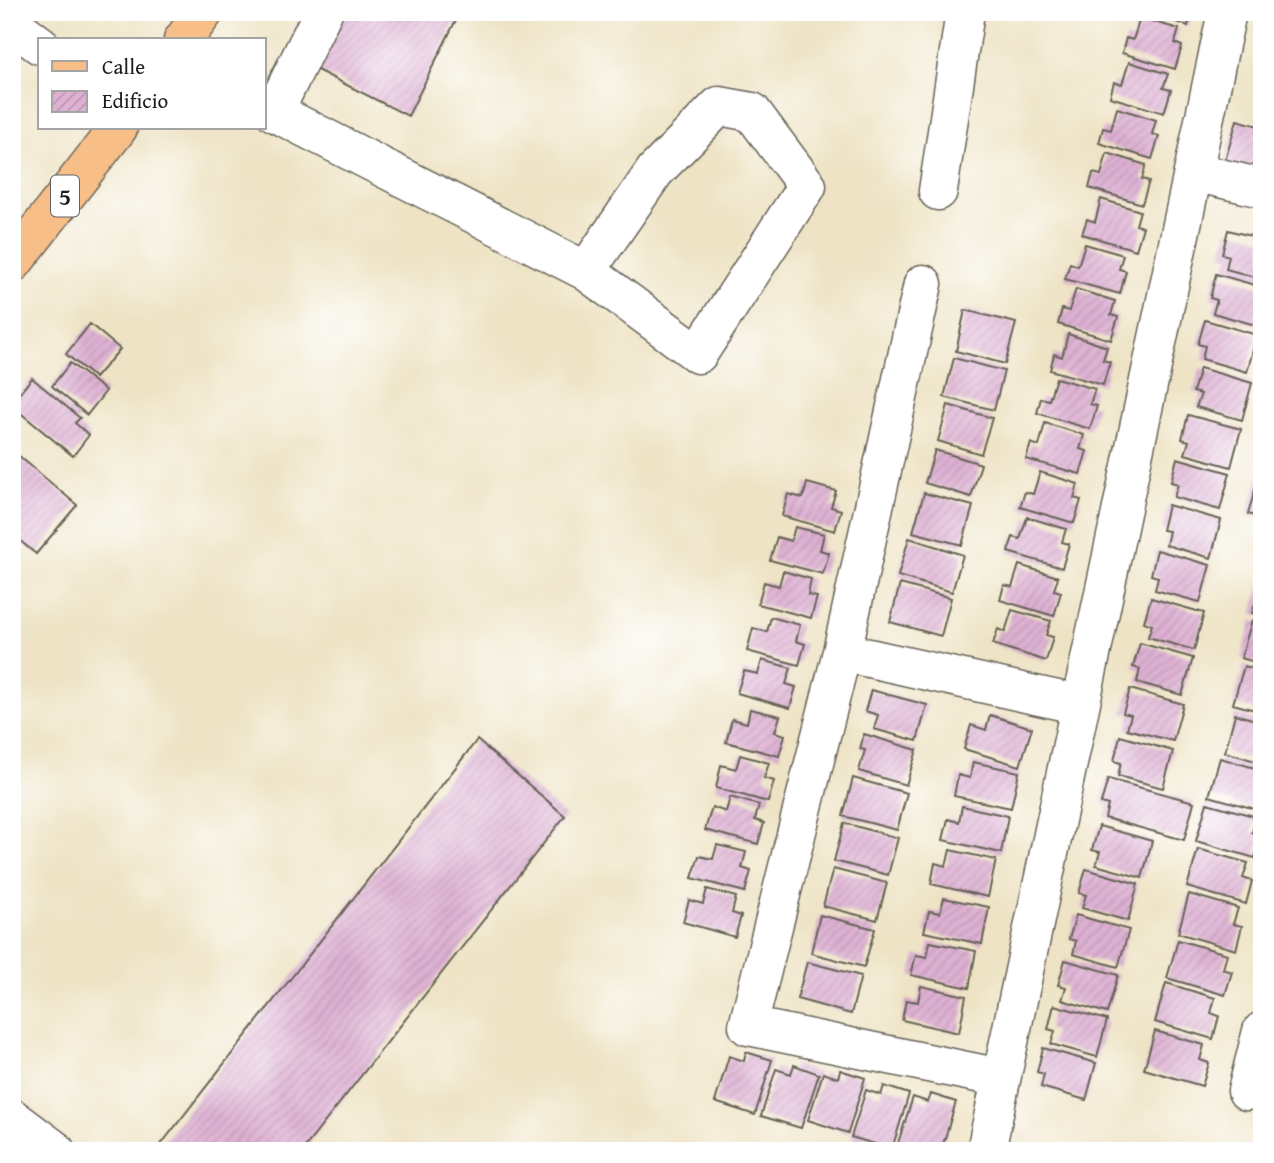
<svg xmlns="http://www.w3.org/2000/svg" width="1274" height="1163" viewBox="0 0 1274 1163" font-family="'Gentium Book Plus',serif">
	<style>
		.building { fill: url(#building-hatch) }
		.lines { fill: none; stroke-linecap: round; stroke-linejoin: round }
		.minor-casing { stroke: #666257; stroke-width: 41 }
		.major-casing { stroke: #666257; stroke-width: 41 }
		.minor { stroke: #fff; stroke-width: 38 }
		.major { stroke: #f7be88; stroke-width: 38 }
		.labels { text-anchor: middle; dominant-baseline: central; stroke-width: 5; stroke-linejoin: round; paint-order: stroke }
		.shield { fill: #fff; stroke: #606060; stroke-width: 2 }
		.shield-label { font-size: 24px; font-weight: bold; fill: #1c1c1c }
	</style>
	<defs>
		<pattern id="building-hatch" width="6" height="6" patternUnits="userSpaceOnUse" patternTransform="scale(1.75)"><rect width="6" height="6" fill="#deb1d3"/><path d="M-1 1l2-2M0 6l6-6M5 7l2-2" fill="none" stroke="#be98b5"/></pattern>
	</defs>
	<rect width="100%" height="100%" fill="#fff"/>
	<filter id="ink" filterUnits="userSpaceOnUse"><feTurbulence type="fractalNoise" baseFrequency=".0143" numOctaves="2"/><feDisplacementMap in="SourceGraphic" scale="14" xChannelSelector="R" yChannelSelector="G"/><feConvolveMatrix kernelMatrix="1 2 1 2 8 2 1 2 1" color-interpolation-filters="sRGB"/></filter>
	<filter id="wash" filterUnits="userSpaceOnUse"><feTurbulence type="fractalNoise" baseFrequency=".00686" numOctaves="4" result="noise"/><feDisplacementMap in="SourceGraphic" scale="28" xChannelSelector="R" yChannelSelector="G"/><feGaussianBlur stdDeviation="1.57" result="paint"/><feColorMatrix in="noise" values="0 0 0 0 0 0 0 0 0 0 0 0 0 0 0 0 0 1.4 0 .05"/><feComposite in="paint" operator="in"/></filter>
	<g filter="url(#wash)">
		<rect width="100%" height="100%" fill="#eee3c4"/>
		<g id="blocks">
			<!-- building -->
			<path class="building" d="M 343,12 L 460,12 L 408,116 L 315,69 Z
				M 1146,12 L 1192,12 L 1188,26 Z
				M 1140,18 L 1179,29 L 1175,43 L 1182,46 L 1175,69 L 1122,53 L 1126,38 L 1133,40 Z
				M 1129,62 L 1168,74 L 1163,88 L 1171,90 L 1164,113 L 1110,97 L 1114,82 L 1122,84 Z
				M 1117,108 L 1156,120 L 1152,134 L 1159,136 L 1152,159 L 1099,143 L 1103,128 L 1111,130 Z
				M 1237,120 L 1262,127 L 1262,172 L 1225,161 Z
				M 1107,153 L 1146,165 L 1142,179 L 1149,181 L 1142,204 L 1089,188 L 1093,173 L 1101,175 Z
				M 1101,199 L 1140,211 L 1136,225 L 1143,227 L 1136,250 L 1082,234 L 1087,219 L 1095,222 Z
				M 1228,230 L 1262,239 L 1262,279 L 1226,269 L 1229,256 L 1222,254 Z
				M 1085,244 L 1123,255 L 1119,269 L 1126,271 L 1120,294 L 1065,279 L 1070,263 L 1078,266 Z
				M 1216,274 L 1262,287 L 1262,314 L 1259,326 L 1213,313 L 1217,300 L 1210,298 Z
				M 1076,289 L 1115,301 L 1111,315 L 1118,317 L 1111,340 L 1058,324 L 1062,309 L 1069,311 Z
				M 965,310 L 1016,323 L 1005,364 L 956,351 Z
				M 1205,320 L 1257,335 L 1247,372 L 1202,359 L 1205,346 L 1198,344 Z
				M 90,324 L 120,349 L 95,378 L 66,354 Z
				M 1068,334 L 1107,347 L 1103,360 L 1110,362 L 1103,385 L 1050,370 L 1054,354 L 1062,357 Z
				M 954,358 L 1004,371 L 994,410 L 944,397 Z
				M 70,363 L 106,391 L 87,415 L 52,386 Z
				M 1200,368 L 1252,383 L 1242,420 L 1196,407 L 1201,394 L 1193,392 Z
				M 32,378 L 80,418 L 75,423 L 89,435 L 73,456 L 12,406 L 12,402 Z
				M 1056,378 L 1095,389 L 1090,404 L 1097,406 L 1090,429 L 1037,413 L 1041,398 L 1049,400 Z
				M 948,405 L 992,418 L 981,454 L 938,441 Z
				M 1188,415 L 1241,429 L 1231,467 L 1185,454 L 1189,441 L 1182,439 Z
				M 1045,423 L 1084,435 L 1080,449 L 1087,451 L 1080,474 L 1026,459 L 1031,443 L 1039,446 Z
				M 12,450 L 77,505 L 36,554 L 12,534 Z
				M 935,450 L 981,464 L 971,497 L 925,483 Z
				M 1177,458 L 1230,473 L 1220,510 L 1174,497 L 1178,484 L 1171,482 Z
				M 1040,472 L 1078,484 L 1074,498 L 1081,500 L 1074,523 L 1020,507 L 1025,492 L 1033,494 Z
				M 1259,476 L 1262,476 L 1262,518 L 1248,514 Z
				M 807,483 L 836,491 L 831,507 L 841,510 L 835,531 L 782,516 L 788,494 L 803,498 Z
				M 924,493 L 973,506 L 962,545 L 913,532 Z
				M 1168,505 L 1221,520 L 1211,558 L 1166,545 L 1169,531 L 1162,530 Z
				M 1027,517 L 1066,529 L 1062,542 L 1069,544 L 1062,568 L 1008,552 L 1013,537 L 1020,539 Z
				M 795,527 L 824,534 L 820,550 L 829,553 L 823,574 L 770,560 L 777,537 L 791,541 Z
				M 909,538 L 963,555 L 952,592 L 898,576 Z
				M 1157,550 L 1210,565 L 1200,602 L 1155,590 L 1158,577 L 1151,575 Z
				M 1019,565 L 1058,577 L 1054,590 L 1061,592 L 1054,616 L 1000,600 L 1004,585 L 1012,587 Z
				M 783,571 L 811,579 L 808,595 L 817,597 L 811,618 L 758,604 L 764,582 L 779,586 Z
				M 1262,581 L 1262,616 L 1252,613 Z
				M 900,584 L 951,598 L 941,636 L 890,622 Z
				M 1151,598 L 1204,613 L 1194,650 L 1148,637 L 1152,625 L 1144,622 Z
				M 1012,610 L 1051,621 L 1046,635 L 1053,637 L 1046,661 L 993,644 L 998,629 L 1005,632 Z
				M 771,617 L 800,625 L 796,641 L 805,644 L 799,665 L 747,651 L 753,628 L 767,632 Z
				M 1252,620 L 1262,623 L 1262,664 L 1241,658 Z
				M 1140,643 L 1193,658 L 1182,695 L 1137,682 L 1140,669 L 1133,667 Z
				M 762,660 L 791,668 L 786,684 L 796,687 L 790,708 L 737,693 L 744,671 L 758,674 Z
				M 1244,666 L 1262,671 L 1262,712 L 1233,704 Z
				M 1130,689 L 1183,704 L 1173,741 L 1127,729 L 1131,715 L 1123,713 Z
				M 871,690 L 927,705 L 917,741 L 874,729 L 878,715 L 865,711 Z
				M 750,709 L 780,716 L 775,732 L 785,735 L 779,756 L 726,742 L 732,719 L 747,723 Z
				M 1235,714 L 1262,722 L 1262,763 L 1225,752 Z
				M 990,715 L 1032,728 L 1020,766 L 964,749 L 971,725 L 986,730 Z
				M 864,734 L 917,750 L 906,785 L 859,771 L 865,750 L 860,749 Z
				M 1120,736 L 1173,751 L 1163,788 L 1118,776 L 1121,763 L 1114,761 Z
				M 477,740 L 565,816 L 302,1151 L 156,1151 Z
				M 740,755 L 769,763 L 764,778 L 774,781 L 768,802 L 716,788 L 721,765 L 736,769 Z
				M 1220,758 L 1262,770 L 1262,811 L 1209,796 Z
				M 973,762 L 1019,772 L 1011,808 L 954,796 L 958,775 L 970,778 Z
				M 853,778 L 907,793 L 897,830 L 843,816 Z
				M 1108,779 L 1194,802 L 1184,840 L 1105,818 L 1108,805 L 1101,803 Z
				M 730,797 L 759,805 L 755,820 L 764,823 L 758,844 L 705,830 L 712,807 L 726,812 Z
				M 1207,803 L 1257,817 L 1252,832 L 1261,835 L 1255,858 L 1196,841 Z
				M 962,806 L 1008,816 L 1001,853 L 943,840 L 948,819 L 959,822 Z
				M 844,823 L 898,838 L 888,875 L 834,861 Z
				M 1099,826 L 1152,841 L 1142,878 L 1096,865 L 1100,852 L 1092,850 Z
				M 717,845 L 746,852 L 742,868 L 751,871 L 745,892 L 692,878 L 699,856 L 713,859 Z
				M 1198,849 L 1248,863 L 1243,878 L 1252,881 L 1246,904 L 1187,887 Z
				M 950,850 L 996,860 L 988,897 L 931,884 L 935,863 L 946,866 Z
				M 833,869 L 887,883 L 877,920 L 823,906 Z
				M 1086,869 L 1138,884 L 1128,921 L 1082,908 L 1086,895 L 1079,893 Z
				M 707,889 L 736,897 L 732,913 L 741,916 L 735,937 L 683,922 L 689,900 L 703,904 Z
				M 1189,894 L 1238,908 L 1233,924 L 1242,926 L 1236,950 L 1178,933 Z
				M 944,898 L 989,907 L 982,944 L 924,932 L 929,911 L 940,913 Z
				M 820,915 L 875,929 L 864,967 L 811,953 Z
				M 1076,915 L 1129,930 L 1118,967 L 1073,954 L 1076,941 L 1069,939 Z
				M 1178,940 L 1227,954 L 1223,969 L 1232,972 L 1225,995 L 1167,978 Z
				M 930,942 L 976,951 L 969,988 L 911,975 L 916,955 L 927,957 Z
				M 1065,960 L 1118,975 L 1107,1013 L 1062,1000 L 1066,987 L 1058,985 Z
				M 807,962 L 861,976 L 851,1014 L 797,999 Z
				M 1166,983 L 1215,998 L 1211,1013 L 1219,1016 L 1213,1039 L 1155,1022 Z
				M 921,986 L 966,996 L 959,1033 L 902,1020 L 906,1000 L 918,1002 Z
				M 1054,1005 L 1107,1020 L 1097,1057 L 1051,1044 L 1055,1031 L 1048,1029 Z
				M 1155,1031 L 1204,1045 L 1200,1060 L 1209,1063 L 1202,1086 L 1144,1069 Z
				M 1043,1048 L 1096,1063 L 1086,1100 L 1041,1087 L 1044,1074 L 1037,1072 Z
				M 746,1052 L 772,1060 L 755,1115 L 715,1102 L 729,1056 L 744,1061 Z
				M 794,1065 L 819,1074 L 801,1128 L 761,1116 L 776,1069 L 791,1074 Z
				M 840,1070 L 865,1078 L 848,1133 L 808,1120 L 823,1073 L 838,1078 Z
				M 884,1086 L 909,1094 L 892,1149 L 851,1137 L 866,1090 L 881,1095 Z
				M 931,1094 L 956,1102 L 941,1151 L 922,1151 L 898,1143 L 913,1097 L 928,1102 Z"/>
		</g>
	</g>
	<g filter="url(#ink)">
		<use href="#blocks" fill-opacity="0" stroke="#666257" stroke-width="2"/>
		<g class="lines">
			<defs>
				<path id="minor" d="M 323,12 L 274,112 L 586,271 L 698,354 L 807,186 L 752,112 L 719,106 L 655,171 L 586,271
					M 12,24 L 40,45
					M 1194,172 L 1262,188
					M 938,191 L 965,12
					M 923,284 L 842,652 L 748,1026 L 1001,1078
					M 842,652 L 1080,705
					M 1247,1091 L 1262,1031
					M 12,1118 L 56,1151
					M 986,1151 L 1227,12"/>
				<path id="major" d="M 183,40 L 204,12
					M 12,264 L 118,128"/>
			</defs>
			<!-- minor casing -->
			<use href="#minor" class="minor-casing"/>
			<!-- major casing -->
			<use href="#major" class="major-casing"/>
			<!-- minor -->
			<use href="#minor" class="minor"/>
			<!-- major -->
			<use href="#major" class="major"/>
		</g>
	</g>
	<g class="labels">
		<!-- shield labels -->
		<rect class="shield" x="51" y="175.5" width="28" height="41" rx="5"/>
		<g class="shield-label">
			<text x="65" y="196">5</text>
		</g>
	</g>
	<!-- margin -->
	<rect width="1274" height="1163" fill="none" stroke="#fff" stroke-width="42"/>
	<!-- legend -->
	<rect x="38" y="38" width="228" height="91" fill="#ffffff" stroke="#a4a4a4" stroke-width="2"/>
	<rect x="52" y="61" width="35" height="10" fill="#f7be88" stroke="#a4a4a4" stroke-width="2"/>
	<text x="102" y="74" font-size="21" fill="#1c1c1c">Calle</text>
	<rect x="52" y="91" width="35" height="21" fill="url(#building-hatch)" stroke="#a4a4a4" stroke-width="2"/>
	<text x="102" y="108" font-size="21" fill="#1c1c1c">Edificio</text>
</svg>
